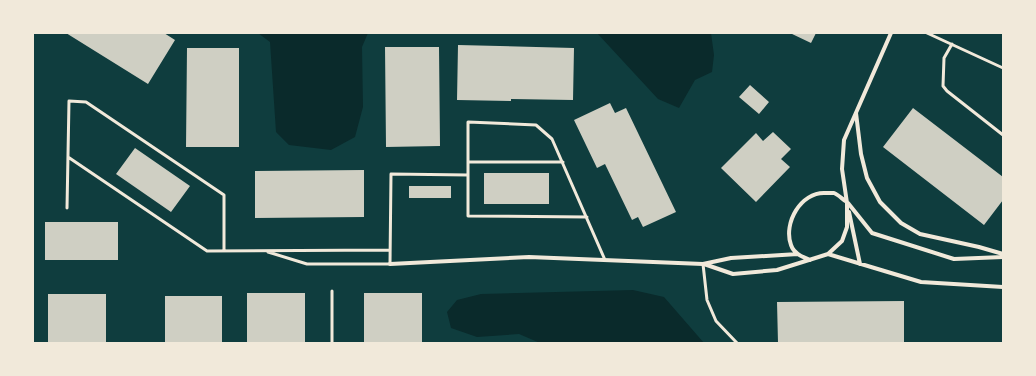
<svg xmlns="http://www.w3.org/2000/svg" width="1036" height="376" viewBox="0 0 1036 376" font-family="'Public Sans',sans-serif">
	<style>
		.water { fill: #0a2a2b }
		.building { fill: #cfcfc3 }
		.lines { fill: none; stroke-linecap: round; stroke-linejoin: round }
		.service { stroke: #f1e9da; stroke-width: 3 }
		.minor { stroke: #f1e9da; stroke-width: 4 }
	</style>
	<rect width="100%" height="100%" fill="#0f3d3e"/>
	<!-- water -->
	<path class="water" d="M 258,33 L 368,33 L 362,47 L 363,107 L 355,137 L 331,150 L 289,145 L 276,132 L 270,42 Z
		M 597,33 L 711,33 L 714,55 L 712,72 L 695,80 L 679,108 L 658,99 Z
		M 633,290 L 664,297 L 704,343 L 540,343 L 519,334 L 477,337 L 451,328 L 447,312 L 457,300 L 481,294 Z"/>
	<!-- building -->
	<path class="building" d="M 66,33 L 164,33 L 175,40 L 148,84 Z
		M 790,33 L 816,33 L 811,43 Z
		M 458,45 L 574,48 L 573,100 L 511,99 L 511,101 L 457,100 Z
		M 385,47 L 439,47 L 440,146 L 386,147 Z
		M 187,48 L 239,48 L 239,147 L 186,147 Z
		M 750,85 L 769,102 L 759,114 L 739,97 Z
		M 610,103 L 615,113 L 626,108 L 676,212 L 643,227 L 638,217 L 632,220 L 605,164 L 597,168 L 574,120 Z
		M 913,108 L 1003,177 L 1003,200 L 984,225 L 883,147 Z
		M 773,132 L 791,149 L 781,159 L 790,167 L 756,202 L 721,168 L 756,133 L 763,141 Z
		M 135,148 L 190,186 L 171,212 L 116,174 Z
		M 364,170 L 364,217 L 255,218 L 255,171 Z
		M 484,173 L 549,173 L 549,204 L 484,204 Z
		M 409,186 L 451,186 L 451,198 L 409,198 Z
		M 45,222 L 118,222 L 118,260 L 45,260 Z
		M 247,293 L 305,293 L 305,343 L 247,343 Z
		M 364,293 L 422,293 L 422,343 L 364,343 Z
		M 48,294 L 106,294 L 106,343 L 48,343 Z
		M 165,296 L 222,296 L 222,343 L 165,343 Z
		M 904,301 L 904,343 L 778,343 L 777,302 Z"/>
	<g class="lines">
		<!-- service -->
		<path class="service" d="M 927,33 L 1003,68
			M 952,44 L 944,58 L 943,86 L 947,91 L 1003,135
			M 68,157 L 207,251 L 390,250
			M 468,162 L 563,162
			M 67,208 L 69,101 L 86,102 L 224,195 L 224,251
			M 587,217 L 468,216 L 468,122 L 536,125 L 552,139 L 605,260
			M 268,252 L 307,264 L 390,264 L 391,174 L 468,175
			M 703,264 L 707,300 L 716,321 L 737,343
			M 332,291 L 332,343"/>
		<!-- minor -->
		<path class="minor" d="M 856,113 L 861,154 L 867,178 L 880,202 L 901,223 L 920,234 L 979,247 L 1003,254
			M 847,203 L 842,169 L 844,140 L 891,33
			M 848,203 L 872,233 L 954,259 L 1003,257
			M 849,212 L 860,264
			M 828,254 L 921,282 L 1003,287
			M 390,264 L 529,257 L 703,264 L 731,258 L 798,254
			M 704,264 L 733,274 L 777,270 L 828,254 L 842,241 L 847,227 L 847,202 C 843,200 839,195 834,193 C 832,193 828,193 825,193 C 801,192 783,223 791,245 C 794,254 803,257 810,260"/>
	</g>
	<!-- border -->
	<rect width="1036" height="376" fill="none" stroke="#f1e9da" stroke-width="68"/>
</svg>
